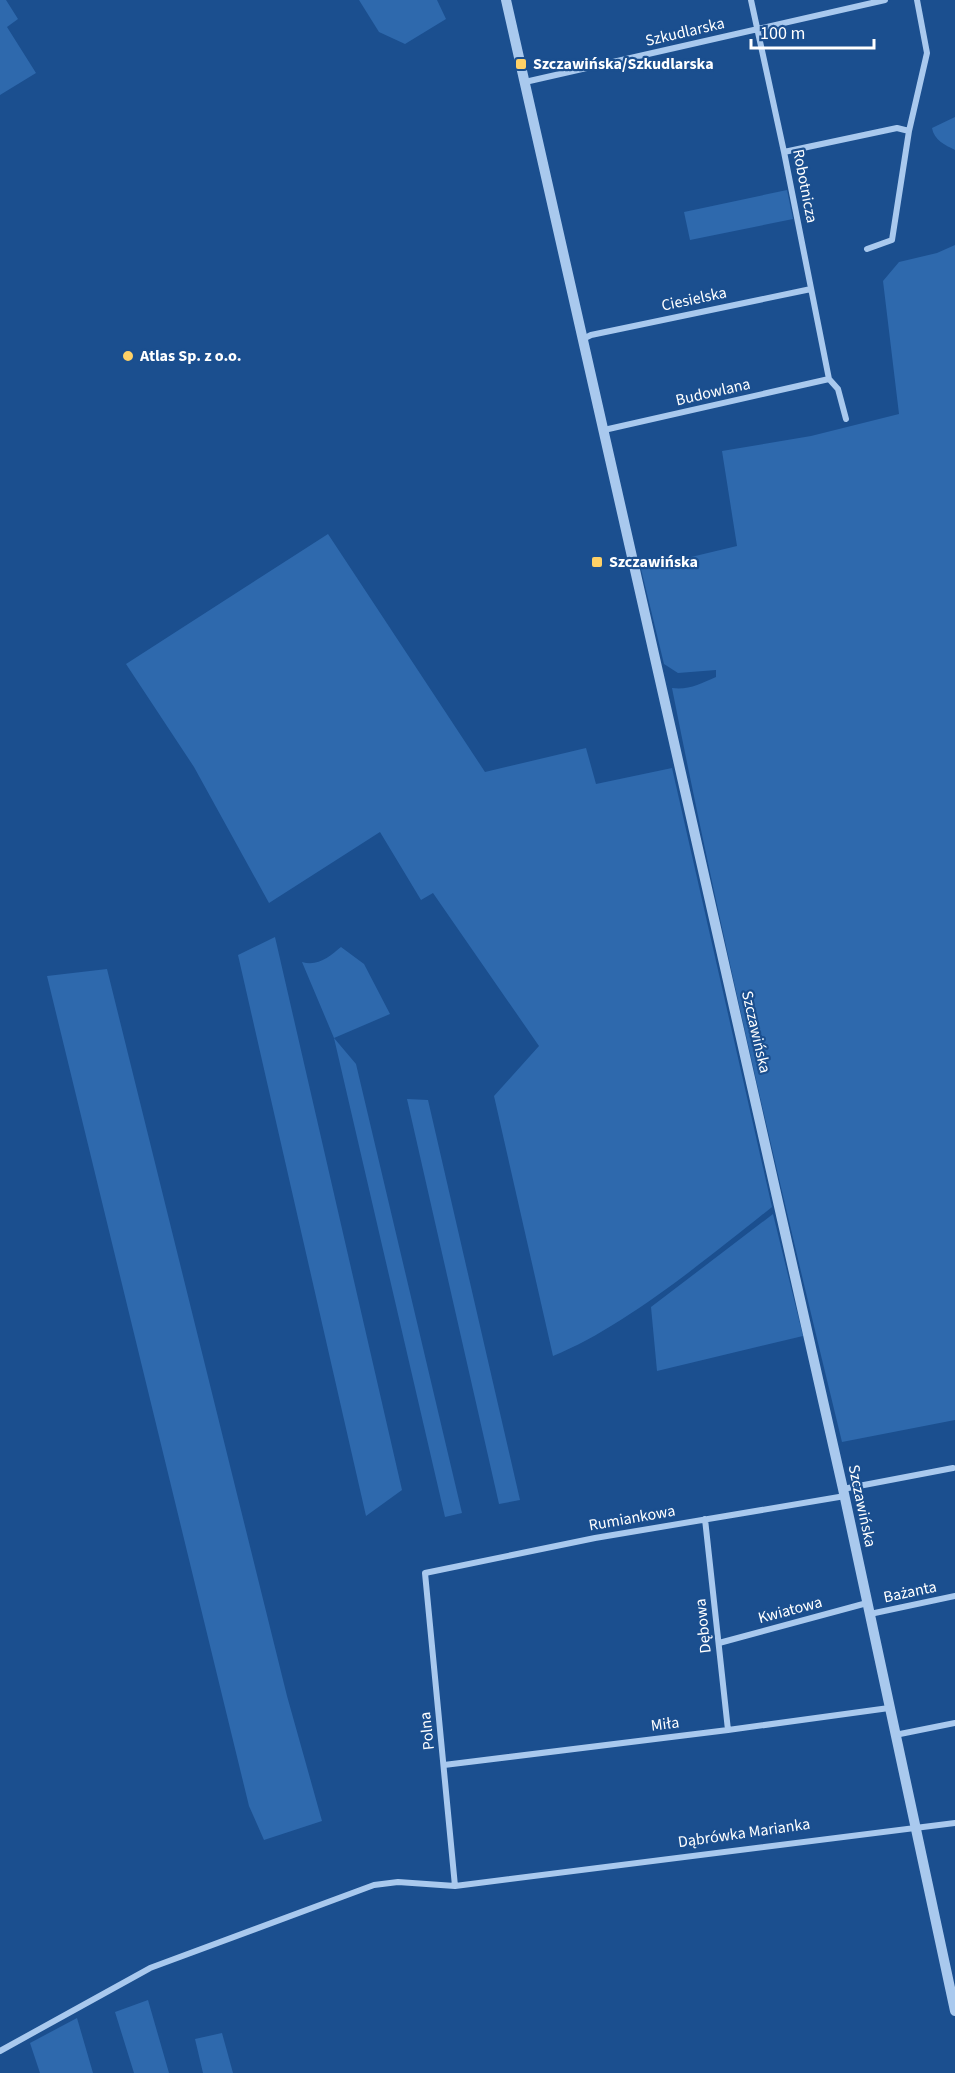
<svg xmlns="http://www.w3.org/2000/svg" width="955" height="2073" viewBox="0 0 955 2073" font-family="'Source Sans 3',sans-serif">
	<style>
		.green { fill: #2e69ad }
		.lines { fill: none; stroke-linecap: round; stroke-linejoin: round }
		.minor { stroke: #a9c9ee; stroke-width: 6 }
		.tertiary { stroke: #a9c9ee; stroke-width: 10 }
		.poi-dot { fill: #ffd166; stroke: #1b4f8f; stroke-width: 2 }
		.labels { text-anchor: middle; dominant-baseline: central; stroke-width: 4.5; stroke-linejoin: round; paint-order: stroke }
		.street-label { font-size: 16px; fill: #fff; stroke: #1b4f8f }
		.poi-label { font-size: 16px; font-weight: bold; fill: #fff; stroke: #1b4f8f; text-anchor: start }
	</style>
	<rect width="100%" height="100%" fill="#1b4f8f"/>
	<!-- green -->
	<path class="green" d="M 0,0 L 6,0 L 18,19 L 7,27 L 36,73 L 0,95 Z
		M 359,0 L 437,0 L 446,19 L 405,44 L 379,32 Z
		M 955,117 L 955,150 C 945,145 934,140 932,128 Z
		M 787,190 L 793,219 L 690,240 L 684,212 Z
		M 955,245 L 955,1420 L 842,1442 C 781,1191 722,941 672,688 C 689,690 700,684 716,677 L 716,670 L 678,673 L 664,664 L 641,569 L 737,546 L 722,451 L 811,436 L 899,414 L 883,281 L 899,262 L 937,253 Z
		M 328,534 L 485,772 L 586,748 L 596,784 L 672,768 L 772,1207 C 710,1256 625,1327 553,1356 L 494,1096 L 539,1046 L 433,893 L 421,900 L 380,832 L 269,903 L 194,767 L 126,664 Z
		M 275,937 L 402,1490 L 366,1516 L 238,955 Z
		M 341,947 L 364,964 L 390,1014 L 334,1038 L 356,1064 L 462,1513 L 445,1517 L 334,1038 L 302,962 C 318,967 330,956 341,947 Z
		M 107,969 L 287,1696 L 322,1821 L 264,1840 L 249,1806 L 47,976 Z
		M 407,1099 L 428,1100 L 520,1500 L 499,1504 Z
		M 773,1214 L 803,1336 L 657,1371 L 651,1307 Z
		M 148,2000 L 169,2073 L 134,2073 L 115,2012 Z
		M 77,2018 L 93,2073 L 40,2073 L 30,2043 Z
		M 222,2033 L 233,2073 L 203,2073 L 195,2039 Z"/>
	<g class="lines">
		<!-- minor -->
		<path class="minor" d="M 751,0 L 784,152 L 829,379
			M 525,82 L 885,0
			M 784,152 L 897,128 L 909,131 L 927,53 L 917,0
			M 867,249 L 892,240 L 909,131
			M 583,339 L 591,335 L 811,289
			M 829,379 L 838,389 L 846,419
			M 604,430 L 829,379
			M 843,1489 L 953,1468
			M 705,1519 L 728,1730
			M 870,1614 L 955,1596
			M 719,1643 L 867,1603
			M 895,1735 L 955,1723
			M 444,1765 L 728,1730 L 889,1708
			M 455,1886 L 425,1573 L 595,1538 L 845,1496
			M 0,2051 L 150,1968 L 374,1885 L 398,1882 L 455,1886 L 955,1823"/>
		<!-- tertiary -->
		<path class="tertiary" d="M 506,0 L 843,1489 L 955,2011"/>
	</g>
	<!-- markers -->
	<g class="poi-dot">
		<rect x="515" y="58" width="12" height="12" rx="3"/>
		<circle cx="128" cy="356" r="6"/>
		<rect x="591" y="556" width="12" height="12" rx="3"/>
	</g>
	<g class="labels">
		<!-- street labels -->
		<g class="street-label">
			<text transform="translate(685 32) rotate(-13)">Szkudlarska</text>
			<text transform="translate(805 186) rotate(79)">Robotnicza</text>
			<text transform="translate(694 299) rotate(-12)">Ciesielska</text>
			<text transform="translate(713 392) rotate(-13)">Budowlana</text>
			<text transform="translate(756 1032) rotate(77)">Szczawińska</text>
			<text transform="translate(862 1506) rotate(78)">Szczawińska</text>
			<text transform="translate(632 1518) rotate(-10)">Rumiankowa</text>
			<text transform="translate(910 1592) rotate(-12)">Bażanta</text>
			<text transform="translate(790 1610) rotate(-15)">Kwiatowa</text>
			<text transform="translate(703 1626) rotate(-96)">Dębowa</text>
			<text transform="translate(665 1724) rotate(-7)">Miła</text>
			<text transform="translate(427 1731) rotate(-96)">Polna</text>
			<text transform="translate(744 1833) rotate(-8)">Dąbrówka Marianka</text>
		</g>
		<!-- poi labels -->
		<g class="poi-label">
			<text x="533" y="64">Szczawińska/Szkudlarska</text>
			<text x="140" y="356">Atlas Sp. z o.o.</text>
			<text x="609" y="562">Szczawińska</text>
		</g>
	</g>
	<!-- scale -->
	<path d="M751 39v9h123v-9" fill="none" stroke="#ffffff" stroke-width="3"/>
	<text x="760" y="39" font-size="18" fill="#ffffff" stroke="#1b4f8f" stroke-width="4.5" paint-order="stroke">100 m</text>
</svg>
